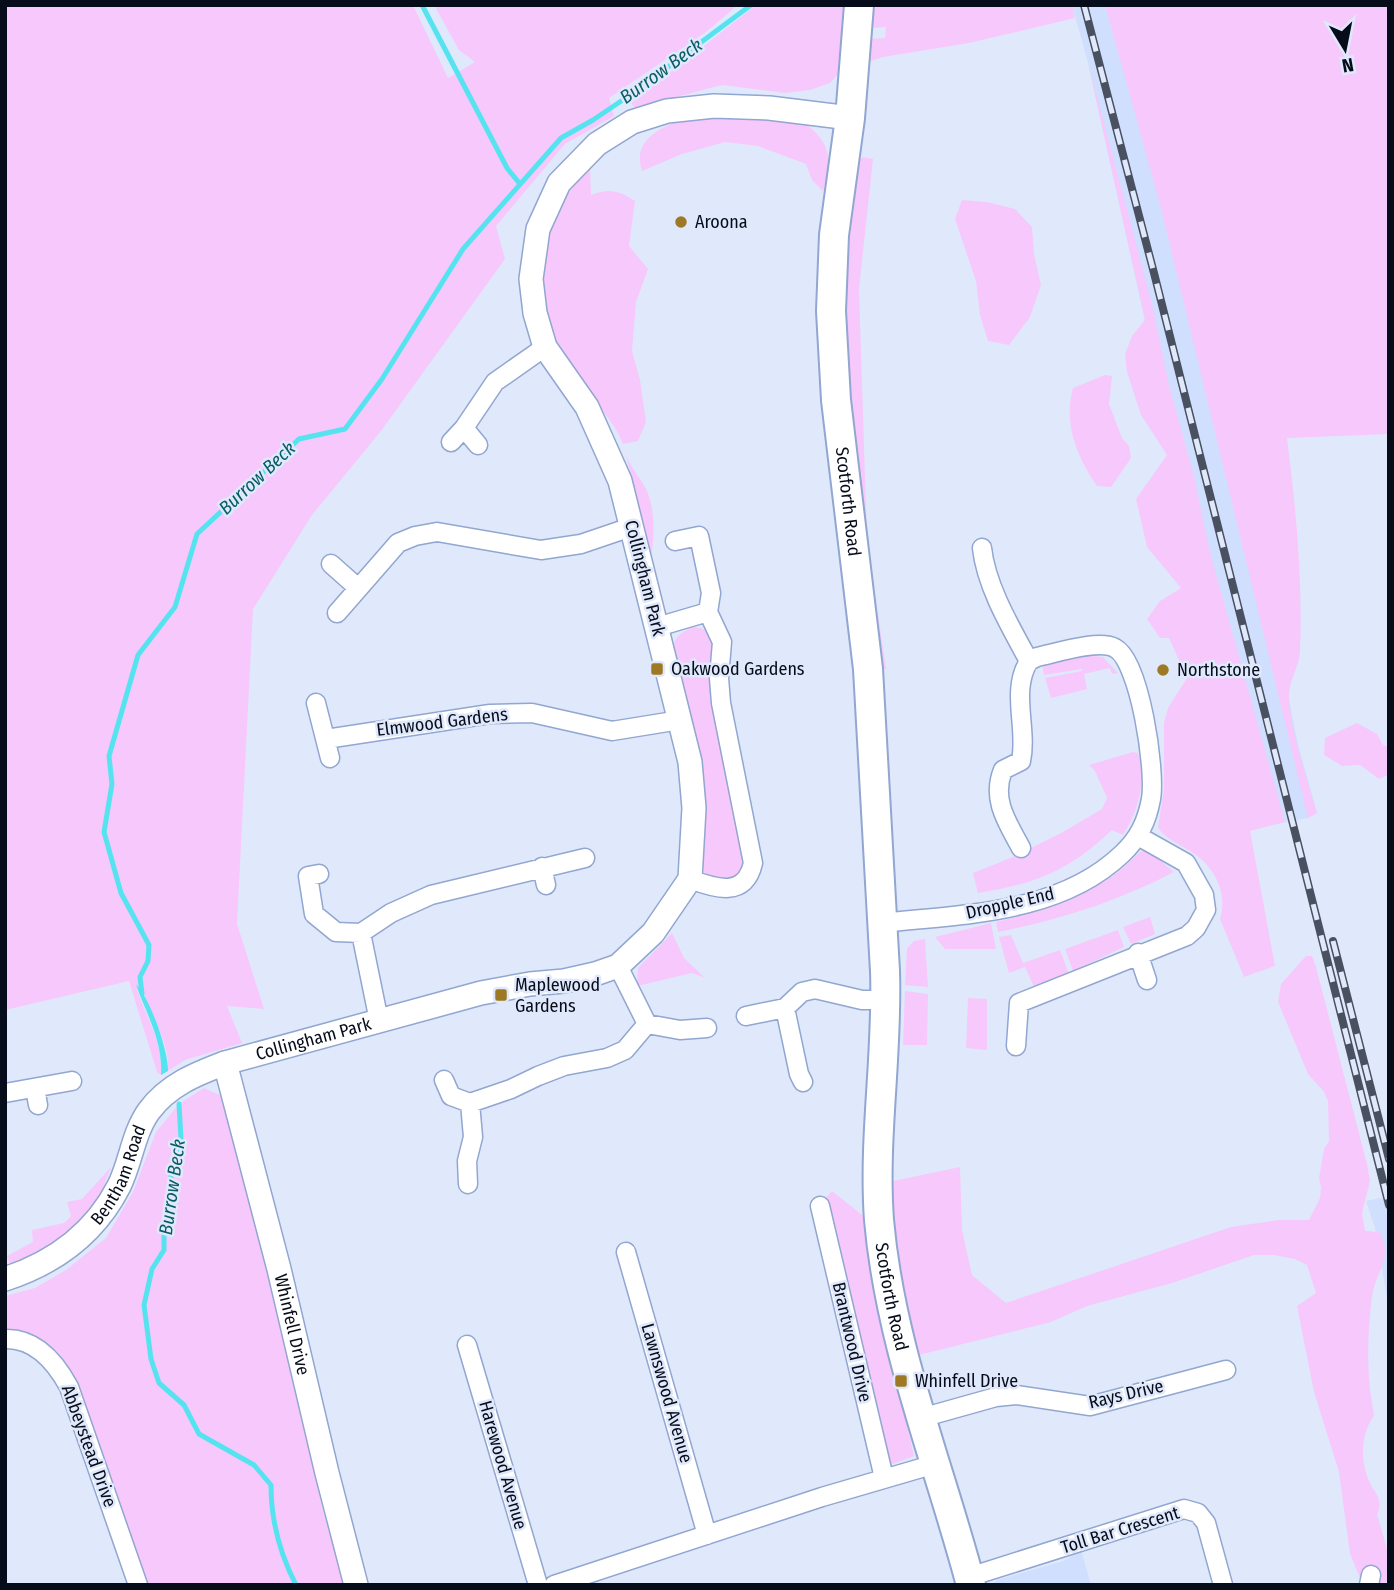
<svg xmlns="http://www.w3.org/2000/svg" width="1394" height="1590" viewBox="0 0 1394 1590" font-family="'Fira Sans Condensed',sans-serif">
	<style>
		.built { fill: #cfdffd }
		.green { fill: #f7c8fb }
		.water { fill: #56e3f0 }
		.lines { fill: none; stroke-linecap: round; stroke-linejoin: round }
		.stream { stroke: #56e3f0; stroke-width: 5 }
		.minor-casing { stroke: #91a6d0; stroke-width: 21 }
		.tertiary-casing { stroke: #91a6d0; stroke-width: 26 }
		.primary-casing { stroke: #91a6d0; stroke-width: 32 }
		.minor { stroke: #fff; stroke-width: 18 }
		.tertiary { stroke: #fff; stroke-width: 23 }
		.primary { stroke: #fff; stroke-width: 28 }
		.rail-casing { stroke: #49505f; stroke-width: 8 }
		.rail { stroke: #e0e9fb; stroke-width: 5; stroke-dasharray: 16; stroke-linecap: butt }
		.poi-dot { fill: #9d7925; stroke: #e0e9fb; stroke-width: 2.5 }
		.labels { text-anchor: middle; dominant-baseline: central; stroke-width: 5; stroke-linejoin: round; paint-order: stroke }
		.poi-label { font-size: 18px; fill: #060c1a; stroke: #e0e9fb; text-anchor: start }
		.street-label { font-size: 18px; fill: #060c1a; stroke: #e0e9fb }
		.water-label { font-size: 19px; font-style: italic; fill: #085d64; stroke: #e0e9fb }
	</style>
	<rect width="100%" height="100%" fill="#e0e9fb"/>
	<!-- built -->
	<path class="built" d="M 1072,5 L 1105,5 L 1123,68 L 1152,132 L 1288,695 L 1298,745 L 1317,813 L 1308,818 L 1275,824 L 1145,321 L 1088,63 Z
		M 1389,1196 L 1389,1309 L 1375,1228 L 1366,1201 Z
		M 1081,1550 L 1091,1585 L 992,1585 L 997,1580 L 1064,1561 Z"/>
	<!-- green -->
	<path class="green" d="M 5,5 L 413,5 L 448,78 L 475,62 L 459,50 L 434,5 L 738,5 L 706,32 L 609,98 L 614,116 L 565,144 L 496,226 L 505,259 L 381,431 L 312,515 L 253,609 L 237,924 L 264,1009 L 227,1006 L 242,1043 L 185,1060 L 168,1071 C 170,1042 151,1017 143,991 L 136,987 C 146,1017 163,1042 161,1075 L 157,1072 L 129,981 L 5,1010 Z
		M 756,5 L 844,5 L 840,72 L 830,83 L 810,90 L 785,93 L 722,85 L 635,108 L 631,103 Z
		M 880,5 L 1072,5 L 1075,18 L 969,43 L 883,57 L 868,62 L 870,39 L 885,38 L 886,27 L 872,28 L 873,10 Z
		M 1105,5 L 1389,5 L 1389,434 L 1287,438 C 1296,509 1303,580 1300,652 C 1299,667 1288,683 1289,698 C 1292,737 1306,775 1317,813 L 1308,818 L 1161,208 Z
		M 1088,63 L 1152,304 L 1169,385 L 1194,477 L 1210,553 L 1285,822 L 1250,831 L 1275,966 L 1244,977 L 1220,919 C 1228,894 1215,867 1193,853 C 1182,845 1164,839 1158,827 L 1164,789 L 1164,723 L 1168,708 L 1187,678 L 1169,638 L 1160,638 L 1147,619 L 1160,601 L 1181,588 L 1147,547 L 1136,499 L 1167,455 L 1141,415 L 1127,372 L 1125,354 L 1132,336 L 1145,320 Z
		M 728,110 L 805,123 C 832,144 832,160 823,191 L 812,180 L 806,164 L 758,146 L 725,142 L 682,154 L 642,171 C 627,125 697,116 728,110 Z
		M 863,157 L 873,159 L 859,289 L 867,540 L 886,669 L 881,669 L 857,467 L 846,333 L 846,279 L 857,162 Z
		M 590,166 L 591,195 C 609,188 619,190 635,201 L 629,246 L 648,269 L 636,302 L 632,351 L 640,380 L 646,422 L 638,441 L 623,444 C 614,420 596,405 581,384 C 572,371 561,358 554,344 C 539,313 539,261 550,229 C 558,205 574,185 590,166 Z
		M 962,200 L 987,202 L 1015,209 L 1032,227 L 1034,254 L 1041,285 L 1030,317 L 1009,345 L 988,341 L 980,315 L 976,281 L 955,219 Z
		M 1105,375 L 1112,376 L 1109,404 L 1122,438 L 1129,446 L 1131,458 L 1111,487 L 1097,486 C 1077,457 1063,423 1073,388 Z
		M 626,455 C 631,468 640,477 646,489 C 655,507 655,537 651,556 L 648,556 Z
		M 694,627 L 708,630 L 714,646 L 713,701 L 745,860 C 740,886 722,888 704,872 L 672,654 C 674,637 679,633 694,627 Z
		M 1082,655 L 1103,657 L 1118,673 L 1112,674 L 1110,668 L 1084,674 L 1087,689 L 1051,698 L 1045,678 L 1082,671 L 1082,669 L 1044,675 L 1042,663 Z
		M 1357,723 L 1377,734 L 1383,745 L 1389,747 L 1389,774 L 1379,779 L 1360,765 L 1342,766 L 1324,755 L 1325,738 Z
		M 1133,752 L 1138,753 C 1147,781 1138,811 1123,835 L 1112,830 C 1070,870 1036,884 978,893 L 973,873 L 1013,857 L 1063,832 L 1102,809 L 1107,798 L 1095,771 L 1089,765 Z
		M 1141,851 L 1151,853 L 1174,872 C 1119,901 1059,920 998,932 L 996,922 C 1039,912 1080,899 1117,873 C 1126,866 1133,858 1141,851 Z
		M 1150,917 L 1155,934 L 1131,944 L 1123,927 Z
		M 991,923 L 996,949 L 945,949 L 935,937 Z
		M 1118,930 L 1124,947 L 1073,971 L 1065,949 Z
		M 672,933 L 684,958 L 705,978 L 692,973 L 637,986 L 638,968 Z
		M 1011,935 L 1023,963 L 1060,950 L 1069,974 L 1035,989 L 1025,967 L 1009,973 L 999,937 Z
		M 925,939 L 928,987 L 905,985 L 907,948 L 914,941 Z
		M 1306,956 L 1312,956 L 1316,967 L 1367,1164 L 1370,1181 L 1362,1213 L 1365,1231 L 1380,1232 C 1394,1261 1375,1271 1372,1297 C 1368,1327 1367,1360 1370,1389 C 1371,1398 1373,1407 1374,1416 C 1360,1434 1360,1463 1370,1483 C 1375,1494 1384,1500 1377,1514 C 1383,1537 1394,1560 1386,1585 L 1363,1585 L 1350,1554 L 1339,1472 L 1314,1392 L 1297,1306 L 1316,1293 L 1307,1265 L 1295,1259 L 1274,1255 L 1254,1255 L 1172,1283 L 1087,1306 L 1051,1322 L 919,1355 C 898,1301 889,1238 893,1181 L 960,1167 L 962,1230 L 972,1275 L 1006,1303 L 1231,1227 L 1278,1220 L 1309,1220 L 1320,1198 L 1321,1188 L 1319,1178 L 1324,1149 L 1329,1141 L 1328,1101 L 1324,1092 L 1308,1074 L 1278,1002 L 1281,984 Z
		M 905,991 L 928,994 L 927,1045 L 903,1045 Z
		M 968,998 L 987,999 L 987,1050 L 966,1048 Z
		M 204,1088 L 222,1096 L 231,1113 L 324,1515 L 345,1585 L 147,1585 L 75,1388 L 5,1332 L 5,1296 L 35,1288 L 66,1270 L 106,1238 L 133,1192 L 156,1132 L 179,1104 Z
		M 111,1167 L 98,1201 L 82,1226 L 12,1269 L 7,1256 L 33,1242 L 32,1230 L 64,1223 L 71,1216 L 67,1202 L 82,1199 Z
		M 832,1191 L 867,1219 L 889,1348 L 914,1456 L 890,1465 L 823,1201 Z"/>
	<!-- water -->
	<path class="water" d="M 136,985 C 149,995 169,1052 168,1071 L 161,1075 C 163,1042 147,1015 136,985 Z"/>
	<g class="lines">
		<!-- stream -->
		<path class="stream" d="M 422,5 L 507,168 L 520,184
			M 142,994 L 140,977 L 148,961 L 149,945 L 121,893 L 104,832 L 112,784 L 109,756 L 138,655 L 175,607 L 197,534 L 299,439 L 345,429 L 382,379 L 463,249 L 561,138 L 593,120 L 633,93 L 751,5
			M 179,1104 L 181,1139 L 172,1170 L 164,1222 L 164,1250 L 152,1269 L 144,1305 L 151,1359 L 159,1383 L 184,1405 L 199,1434 L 254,1465 L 271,1485 C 271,1520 280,1554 296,1585"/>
		<defs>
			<path id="minor" d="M 464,428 L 478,445
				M 451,442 L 464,428 L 495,382 L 545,347
				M 675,541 L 699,536 L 711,593 L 708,612 L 722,642 L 719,678 L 721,703 L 753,863 C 745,898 716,889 690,879
				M 982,548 C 986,586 1011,628 1029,661
				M 331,564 L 358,588
				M 337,613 L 398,543 L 415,536 L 437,532 L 541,550 L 581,544 L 631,527
				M 657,627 L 708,612
				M 316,703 L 330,758
				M 326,739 L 490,714 L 532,713 L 612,731 L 680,720
				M 1021,848 C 1007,822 991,799 1003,770 L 1021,761 C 1028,728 1010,691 1029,661
				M 542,867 L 546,885
				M 319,874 L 308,876 L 314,914 L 336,932 L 361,933
				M 882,923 C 964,914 1059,914 1122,854 C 1139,838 1147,821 1151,799 C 1156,771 1140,661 1115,648 C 1099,639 1056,653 1037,657 L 1029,661
				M 1138,953 L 1147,980
				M 618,966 L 647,1024 L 680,1030 L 707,1028
				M 785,1008 L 799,1074 L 803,1082
				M 746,1016 L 785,1008 L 802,992 L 815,989 L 862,1000 L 886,1000
				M 379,1021 L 361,933 L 391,913 L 431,895 L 585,858
				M 1016,1046 L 1019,1003 L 1187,936 L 1196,928 L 1206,910 L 1204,895 L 1186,863 L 1138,836
				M 444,1080 L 451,1096 L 470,1103
				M 35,1088 L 38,1105
				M 5,1093 L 72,1081
				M 468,1184 L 467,1161 L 473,1137 L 470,1103 L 511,1089 L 538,1076 L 564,1066 L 607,1058 L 625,1050 L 647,1024
				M 820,1206 L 884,1478
				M 626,1252 L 707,1535
				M 5,1339 C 36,1338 56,1363 69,1387 L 138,1585
				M 467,1345 L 538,1585
				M 921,1418 L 996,1397 L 1016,1395 L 1090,1406 L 1226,1370
				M 969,1577 L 1184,1509 L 1198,1513 L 1206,1523 L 1223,1585
				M 554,1585 L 822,1497 L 935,1464
				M 1369,1585 L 1371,1575"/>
			<g id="tertiary">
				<path id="s1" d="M 225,1063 L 279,1269 L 327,1473 L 356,1585"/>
				<path id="s2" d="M 5,1279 C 54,1263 95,1233 119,1186 C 131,1162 133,1133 149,1111 C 168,1085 196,1074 225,1063 L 481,993 L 530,984 L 564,981 L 595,974 L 618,966 L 653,933 L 690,879 L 694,808 L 690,762 L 620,481 L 587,407 L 545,347 L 535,313 L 531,279 L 538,229 L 559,183 L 597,144 L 632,122 L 667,111 L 714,106 L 769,108 L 850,118"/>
			</g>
			<g id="primary">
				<path id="s3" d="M 859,5 L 850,118 L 834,235 L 831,311 L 836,400 L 868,669 L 885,971 C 888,1054 873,1137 879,1220 C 890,1346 939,1464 971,1585"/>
			</g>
		</defs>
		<!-- minor casing -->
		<use href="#minor" class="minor-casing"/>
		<!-- tertiary casing -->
		<use href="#tertiary" class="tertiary-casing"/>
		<!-- primary casing -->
		<use href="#primary" class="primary-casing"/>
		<!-- minor -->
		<use href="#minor" class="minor"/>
		<!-- tertiary -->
		<use href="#tertiary" class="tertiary"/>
		<!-- primary -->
		<use href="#primary" class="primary"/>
		<defs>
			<path id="rail" d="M 1084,5 L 1154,273 L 1389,1205
				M 1333,941 L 1389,1159"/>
		</defs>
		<!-- rail casing -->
		<use href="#rail" class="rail-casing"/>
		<!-- rail -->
		<use href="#rail" class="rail"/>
	</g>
	<!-- markers -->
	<g class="poi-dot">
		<circle cx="681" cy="222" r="7"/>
		<rect x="650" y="662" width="14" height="14" rx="3.5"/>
		<circle cx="1163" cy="670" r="7"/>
		<rect x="494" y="988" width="14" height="14" rx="3.5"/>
		<rect x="894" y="1374" width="14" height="14" rx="3.5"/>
	</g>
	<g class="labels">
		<!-- poi labels -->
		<g class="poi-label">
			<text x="695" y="222">Aroona</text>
			<text x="671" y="669">Oakwood Gardens</text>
			<text x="1177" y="670">Northstone</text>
			<text x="515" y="985">Maplewood<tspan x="515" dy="21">Gardens</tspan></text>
			<text x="915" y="1381">Whinfell Drive</text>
		</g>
		<!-- street labels -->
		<g class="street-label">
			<text stroke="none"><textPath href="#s3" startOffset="499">Scotforth Road</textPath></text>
			<text transform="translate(645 578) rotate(76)">Collingham Park</text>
			<text transform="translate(442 722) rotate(-7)">Elmwood Gardens</text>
			<text transform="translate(1010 903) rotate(-13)">Dropple End</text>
			<text stroke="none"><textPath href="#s2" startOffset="415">Collingham Park</textPath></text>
			<text stroke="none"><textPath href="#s2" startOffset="161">Bentham Road</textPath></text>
			<text stroke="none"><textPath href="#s3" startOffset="1297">Scotforth Road</textPath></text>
			<text stroke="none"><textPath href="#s1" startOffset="270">Whinfell Drive</textPath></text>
			<text transform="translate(852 1342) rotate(77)">Brantwood Drive</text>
			<text transform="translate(667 1393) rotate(74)">Lawnswood Avenue</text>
			<text transform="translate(1126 1394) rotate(-13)">Rays Drive</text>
			<text transform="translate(89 1446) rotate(70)">Abbeystead Drive</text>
			<text transform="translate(503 1465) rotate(74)">Harewood Avenue</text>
			<text transform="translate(1120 1530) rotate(-17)">Toll Bar Crescent</text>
		</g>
		<!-- water labels -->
		<g class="water-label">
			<text transform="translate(661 71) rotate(-36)">Burrow Beck</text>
			<text transform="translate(257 478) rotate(-43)">Burrow Beck</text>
			<text transform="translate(172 1187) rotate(-82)">Burrow Beck</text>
		</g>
	</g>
	<!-- border -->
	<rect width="1394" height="1590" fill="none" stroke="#060c1a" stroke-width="14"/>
	<!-- north arrow -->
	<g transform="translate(1345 49) rotate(170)" stroke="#e0e9fb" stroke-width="5" paint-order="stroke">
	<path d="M0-5L12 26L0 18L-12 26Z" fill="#060c1a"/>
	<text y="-10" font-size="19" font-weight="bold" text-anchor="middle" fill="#060c1a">N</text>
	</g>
</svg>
